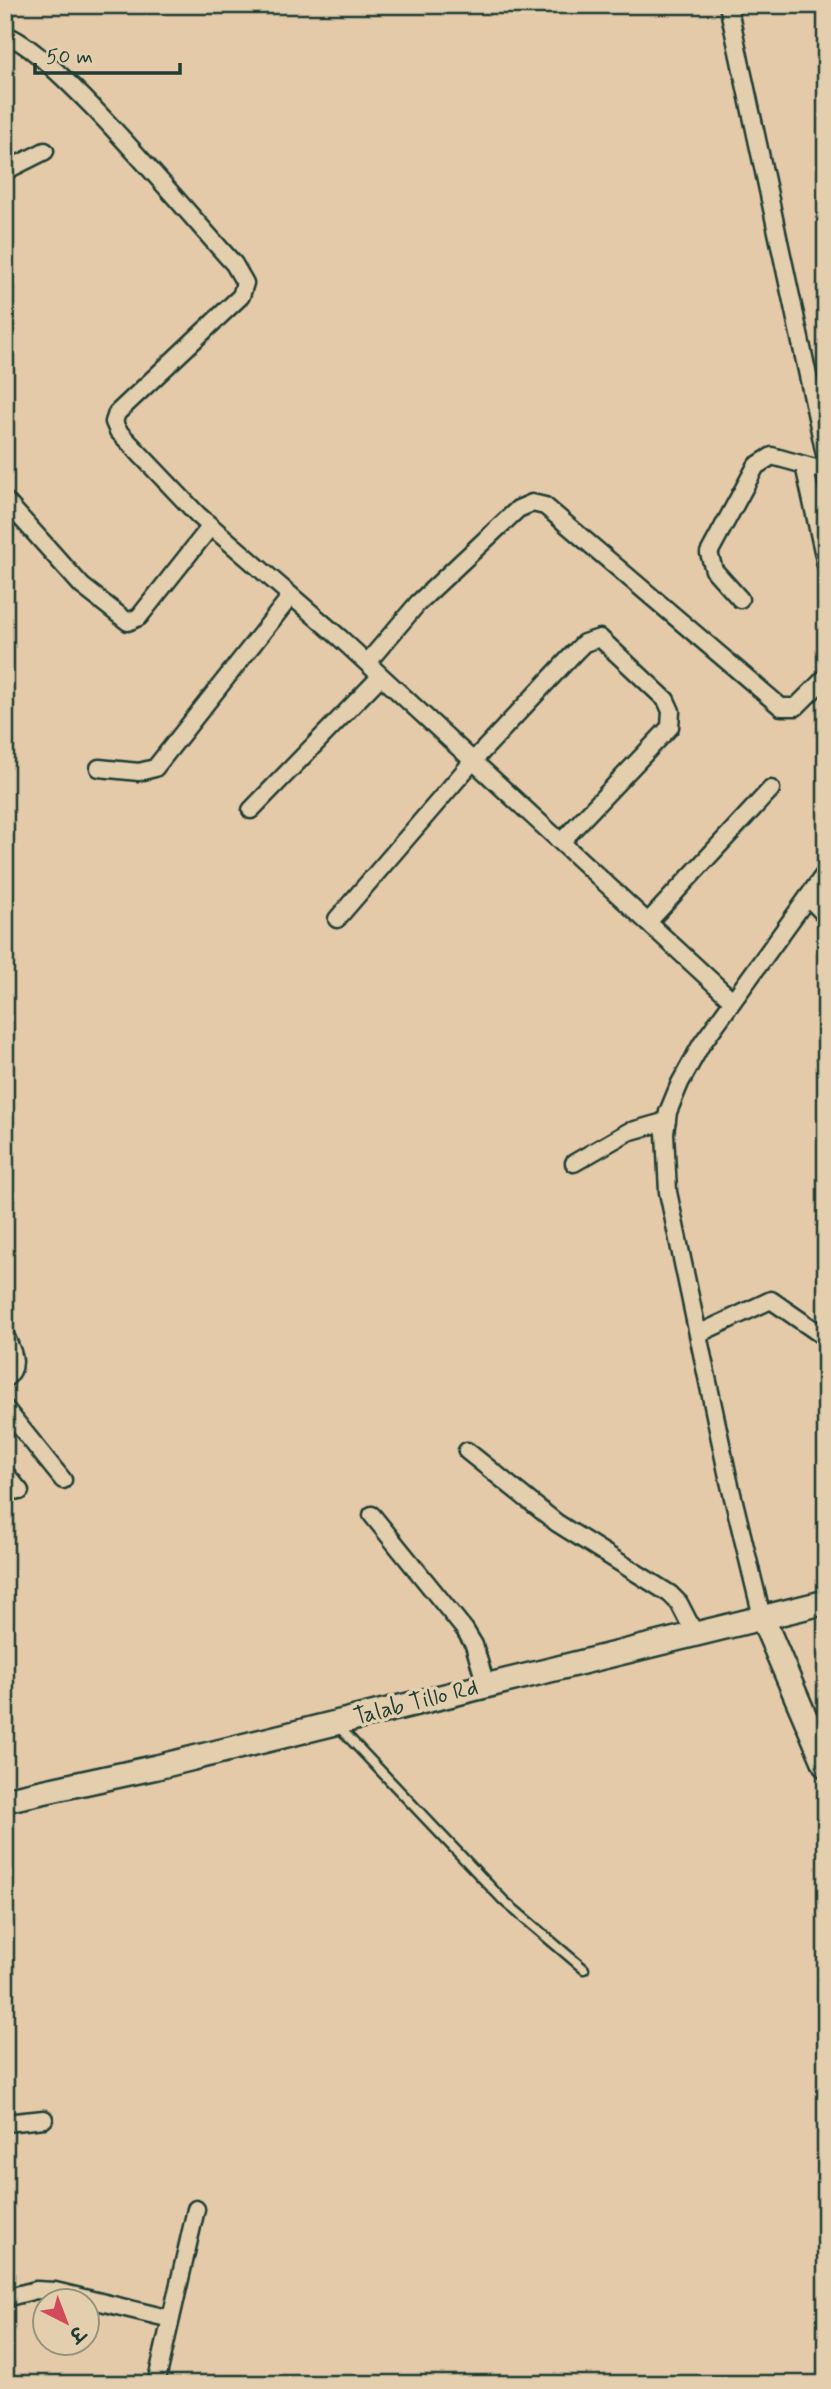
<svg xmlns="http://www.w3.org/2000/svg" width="831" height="2389" viewBox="0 0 831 2389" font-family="Mynerve,'Playpen Sans Deva',sans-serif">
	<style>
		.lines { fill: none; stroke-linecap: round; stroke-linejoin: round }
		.lane-casing { stroke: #1f3d34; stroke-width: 13 }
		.street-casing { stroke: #1f3d34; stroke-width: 21 }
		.secondary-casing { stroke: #1f3d34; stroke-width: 28 }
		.lane { stroke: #e3cead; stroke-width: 8 }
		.street { stroke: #e3cead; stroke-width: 16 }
		.secondary { stroke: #e3cead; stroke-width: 23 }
		.labels { text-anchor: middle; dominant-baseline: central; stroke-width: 7; stroke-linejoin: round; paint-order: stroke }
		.street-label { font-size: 23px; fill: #1f3d34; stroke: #e3cead }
	</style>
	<rect width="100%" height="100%" fill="#e5caaa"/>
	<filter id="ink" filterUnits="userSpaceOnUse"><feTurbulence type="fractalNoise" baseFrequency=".0143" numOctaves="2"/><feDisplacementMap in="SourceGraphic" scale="14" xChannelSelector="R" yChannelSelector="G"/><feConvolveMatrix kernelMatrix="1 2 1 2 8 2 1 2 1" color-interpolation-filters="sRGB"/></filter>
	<g filter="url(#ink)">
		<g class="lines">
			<defs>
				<path id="lane" d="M 337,1725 L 504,1901 L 584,1969"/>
				<path id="street" d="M 728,5 L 826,459
					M 5,35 C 51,47 193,220 234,264 L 245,283 L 241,296 L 117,413 L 114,422 L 118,431 L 198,515 L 340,638 L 733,1001
					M 5,171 L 45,151
					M 804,465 L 826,565
					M 5,500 L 82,586 L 128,622 L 139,617 L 211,526
					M 740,599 L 714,570 L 709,553 L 756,466 L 772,456 L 826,471
					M 367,663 L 418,603 L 518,509 L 532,503 L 545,506 L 781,707 L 796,707 L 826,677
					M 99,768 L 139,772 L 155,768 L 291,596
					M 251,810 L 381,676
					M 808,897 L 826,916
					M 337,919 L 473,761 L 576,651 L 584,643 L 600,638 L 666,700 L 671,711 L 670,727 L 561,842
					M 648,922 L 771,789
					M 574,1163 L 628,1132 L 667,1121
					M 698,1334 L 771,1300 L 826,1338
					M 5,1335 C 12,1351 21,1366 5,1379
					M 5,1408 L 63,1480
					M 467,1451 L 557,1523 L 670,1594 L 679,1603 L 695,1634
					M 5,1473 L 20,1491
					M 372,1515 L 465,1630 L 474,1645 L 486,1685
					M 762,1617 L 728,1477 L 668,1192 L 665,1133 L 668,1112 L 680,1083 L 701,1045 L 826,872
					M 5,2123 L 44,2119
					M 5,2298 L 36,2290 L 55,2291 L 171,2319
					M 156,2384 L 196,2209"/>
				<path id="secondary" d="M 762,1617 L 826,1766
					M 5,1800 L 157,1767 L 826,1602"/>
			</defs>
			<!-- lane casing -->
			<use href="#lane" class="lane-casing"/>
			<!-- street casing -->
			<use href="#street" class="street-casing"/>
			<!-- secondary casing -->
			<use href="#secondary" class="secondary-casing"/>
			<!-- lane -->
			<use href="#lane" class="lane"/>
			<!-- street -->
			<use href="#street" class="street"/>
			<!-- secondary -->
			<use href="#secondary" class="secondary"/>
		</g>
	</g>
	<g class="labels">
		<!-- street labels -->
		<g class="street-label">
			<text transform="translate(416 1703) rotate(-14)">Talab Tillo Rd</text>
		</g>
	</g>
	<!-- margin -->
	<rect width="831" height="2389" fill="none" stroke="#e3cead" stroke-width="28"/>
	<rect x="14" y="14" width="803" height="2361" fill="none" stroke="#1f3d34" stroke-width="2.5" filter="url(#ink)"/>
	<!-- north arrow -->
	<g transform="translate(66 2322) rotate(138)"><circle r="33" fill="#e3cead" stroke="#95947d" stroke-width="2"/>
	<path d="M0-5L12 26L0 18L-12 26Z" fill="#d1495b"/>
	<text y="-10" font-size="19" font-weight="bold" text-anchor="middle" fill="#1f3d34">उ</text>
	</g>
	<!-- scale -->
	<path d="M35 63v10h145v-10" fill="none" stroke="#1f3d34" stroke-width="3.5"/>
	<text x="46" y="63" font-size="21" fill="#1f3d34" stroke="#e3cead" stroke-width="5" paint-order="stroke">50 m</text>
</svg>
